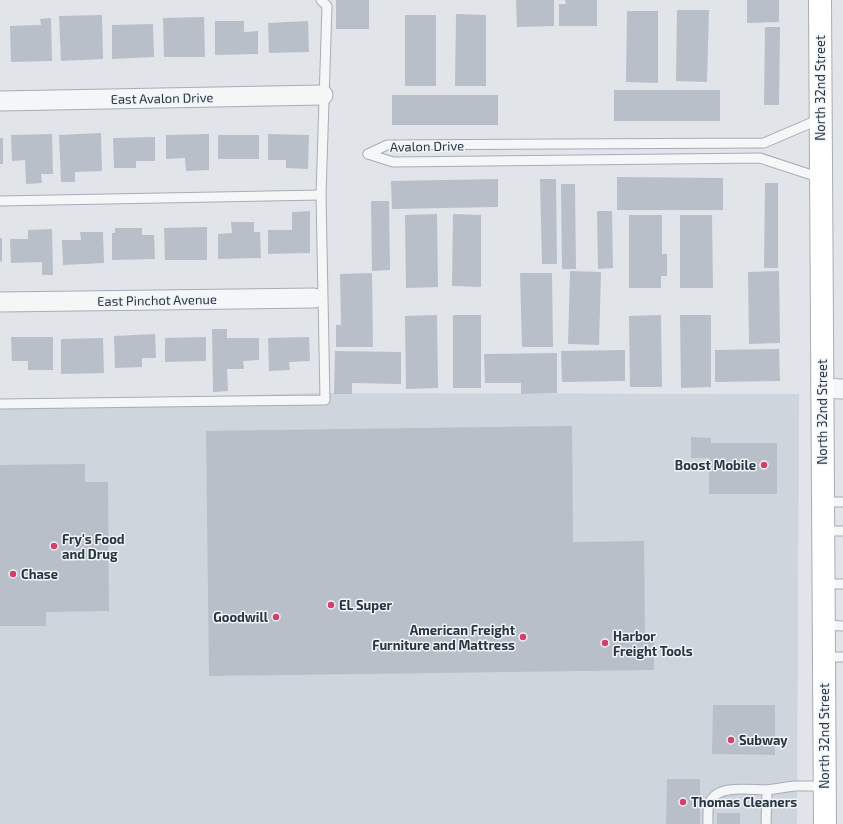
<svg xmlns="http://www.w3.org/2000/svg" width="843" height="824" font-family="'Exo 2',sans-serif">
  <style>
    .built { fill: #cfd5dc }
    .building { fill: #b8bfc8 }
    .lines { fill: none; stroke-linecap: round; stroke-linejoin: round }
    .lane-casing { stroke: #a6adb5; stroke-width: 11 }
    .street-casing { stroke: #a6adb5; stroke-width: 21 }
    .secondary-casing { stroke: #a6adb5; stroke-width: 24 }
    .lane { stroke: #f4f6f8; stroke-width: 9 }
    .street { stroke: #f4f6f8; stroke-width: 19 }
    .secondary { stroke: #fff; stroke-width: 22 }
    .poi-dot { fill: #d44166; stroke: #f0f4f7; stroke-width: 1.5 }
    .labels { text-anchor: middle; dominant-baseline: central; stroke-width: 3; stroke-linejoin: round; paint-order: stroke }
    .street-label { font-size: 13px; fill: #283543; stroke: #f0f4f7 }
    .poi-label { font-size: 13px; font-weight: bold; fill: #283543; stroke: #f0f4f7; text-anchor: start }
  </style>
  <rect width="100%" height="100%" fill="#e1e5ea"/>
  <path class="built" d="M317,393L799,394L797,824H0V402Z"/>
  <g class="building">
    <rect x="336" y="0" width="33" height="29"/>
    <path d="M516,0H554V26L517,27Z"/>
    <path d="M565,0H597V26H559V4H566Z"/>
    <path d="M747,0H779V22L747,23Z"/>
    <path d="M677,10H709L707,82L676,81Z"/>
    <path d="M627,11H658V83L626,82Z"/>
    <path d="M456,14L486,15V86H455Z"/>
    <path d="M102,15L103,59L61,61L59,16Z"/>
    <rect x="405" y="15" width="31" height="71"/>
    <path d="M204,17L205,57H164L163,18Z"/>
    <path d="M51,18L52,61L11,62L10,26L41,25L40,19Z"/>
    <path d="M215,21H244V32L258,31V54L215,55Z"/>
    <path d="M308,21L309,52L269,53L268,23Z"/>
    <path d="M153,24L154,57L112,59V25Z"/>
    <path d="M765,27H780L779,105H764Z"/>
    <rect x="614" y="90" width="106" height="31"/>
    <rect x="392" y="95" width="106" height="30"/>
    <path d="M101,133L102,171L75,172V182H61L59,135Z"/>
    <path d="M52,134L53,174H41L42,183L26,184L25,160L12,161L11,135Z"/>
    <path d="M209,134V170L186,171L185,158L166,159V135Z"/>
    <path d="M268,134L309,135L308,169L286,168V160H268Z"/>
    <rect x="218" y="135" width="41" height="24"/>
    <path d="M155,137V161H136V168H114L113,138Z"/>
    <rect x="0" y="138" width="3" height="26"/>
    <path d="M617,177L723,178V210H617Z"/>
    <path d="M498,179V207L392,209L391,181Z"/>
    <path d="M540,179H556L557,264H542Z"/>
    <path d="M765,183H778V268H764Z"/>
    <path d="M561,184H575L576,269H562Z"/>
    <path d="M371,201H389L390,270L372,271Z"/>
    <path d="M310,211V253L268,254V230H292V212Z"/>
    <path d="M597,211H612L613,268L598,269Z"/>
    <path d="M437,214L438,287L406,288L405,215Z"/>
    <path d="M453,214L481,215V287L452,286Z"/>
    <path d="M629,215H662V254H667V276H661V288H629Z"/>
    <path d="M680,215H712L713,288H680Z"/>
    <path d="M231,222H254V232H260L261,258L218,259V234L232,233Z"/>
    <path d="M207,227V260H165L164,228Z"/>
    <path d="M115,228H142V235H154L155,259L112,260V233H115Z"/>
    <path d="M52,229L53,275H42V262L11,263L10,239H28V230Z"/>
    <path d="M80,232H103L104,263L63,265L62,240H81Z"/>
    <path d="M0,238H2V261L0,262Z"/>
    <path d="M570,271L601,272L599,345L568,344Z"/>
    <path d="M779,271L780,343L749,344L748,272Z"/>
    <path d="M372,273L373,347H336V325H341L340,274Z"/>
    <path d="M520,273H552L553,347H522Z"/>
    <path d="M437,315L438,388L406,389L405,316Z"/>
    <rect x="453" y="315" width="28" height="73"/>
    <path d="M661,315L662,387H630L629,316Z"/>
    <path d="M680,315H711V387L681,388Z"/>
    <path d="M212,329H227V338H259V360L243,361L244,369H227L228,391L213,392Z"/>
    <path d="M155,334L156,358H142V367L115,368L114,336Z"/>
    <path d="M11,337H53V370H28V361H12Z"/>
    <path d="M206,337V361L165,362V338Z"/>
    <path d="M309,337L310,361L289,362L290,370L269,371L268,338Z"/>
    <path d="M103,338L104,373L61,374V339Z"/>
    <path d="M779,349L780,381L715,382V350Z"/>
    <path d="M625,350V381L562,382L561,351Z"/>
    <path d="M335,351L401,352V384L352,383V394H334Z"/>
    <path d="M557,353V393L521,394V383H485L484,354Z"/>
    <path d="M572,426L573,542L644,541L645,642H654V670L209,676L206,431Z"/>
    <path d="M691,437L711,438V443H777V494H709V458H691Z"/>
    <path d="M85,464V482H108L109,611L46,612V626H0V465Z"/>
    <path d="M713,705H775V755L712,754Z"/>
    <path d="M667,779H700V824H666Z"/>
    <rect x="717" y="813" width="23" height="11"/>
  </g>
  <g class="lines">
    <defs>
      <g id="lane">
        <path d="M368,154L387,145L764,143L820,119"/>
        <path d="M368,154L393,162L760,158L821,178"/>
        <path d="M0,201L321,195"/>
        <path d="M0,404L325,400L321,195L327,6L321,0"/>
        <path d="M822,502H843"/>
        <path d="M823,531H843"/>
        <path d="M824,584H843"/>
        <path d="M824,625L843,626"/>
        <path d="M824,657H843"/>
        <path d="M767,790L794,786H825"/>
        <path d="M708,824C708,817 707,808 710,802C718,784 751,790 767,790L766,824"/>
      </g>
      <g id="street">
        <path d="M0,101L323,95"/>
        <path d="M0,302L314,298"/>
        <path d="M821,388L843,389"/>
      </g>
      <path id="secondary" d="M820,0L825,824"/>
    </defs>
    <use href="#lane" class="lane-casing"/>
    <use href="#street" class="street-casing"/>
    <use href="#secondary" class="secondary-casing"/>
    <use href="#lane" class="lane"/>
    <use href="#street" class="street"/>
    <use href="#secondary" class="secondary"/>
  </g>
  <g class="poi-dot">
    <circle cx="764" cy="465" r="4"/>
    <circle cx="54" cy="546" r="4"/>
    <circle cx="13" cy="574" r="4"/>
    <circle cx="331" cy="605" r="4"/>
    <circle cx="276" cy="617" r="4"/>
    <circle cx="523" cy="637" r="4"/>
    <circle cx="605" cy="643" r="4"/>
    <circle cx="731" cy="740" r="4"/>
    <circle cx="683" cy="802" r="4"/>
  </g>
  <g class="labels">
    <g class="street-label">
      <text transform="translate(820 88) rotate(-90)">North 32nd Street</text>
      <text transform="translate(162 98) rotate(-1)">East Avalon Drive</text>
      <text transform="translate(427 146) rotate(-1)">Avalon Drive</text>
      <text transform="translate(157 300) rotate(-1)">East Pinchot Avenue</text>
      <text transform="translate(822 412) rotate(-90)">North 32nd Street</text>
      <text transform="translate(824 736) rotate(-90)">North 32nd Street</text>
    </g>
    <g class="poi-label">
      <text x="756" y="465" text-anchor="end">Boost Mobile</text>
      <text x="62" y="539">Fry's Food<tspan x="62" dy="15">and Drug</tspan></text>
      <text x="21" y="574">Chase</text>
      <text x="339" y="605">EL Super</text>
      <text x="268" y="617" text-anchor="end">Goodwill</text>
      <text x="515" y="630" text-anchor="end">American Freight<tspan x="515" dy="15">Furniture and Mattress</tspan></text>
      <text x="613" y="636">Harbor<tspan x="613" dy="15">Freight Tools</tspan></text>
      <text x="739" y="740">Subway</text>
      <text x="691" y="802">Thomas Cleaners</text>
    </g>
  </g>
</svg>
